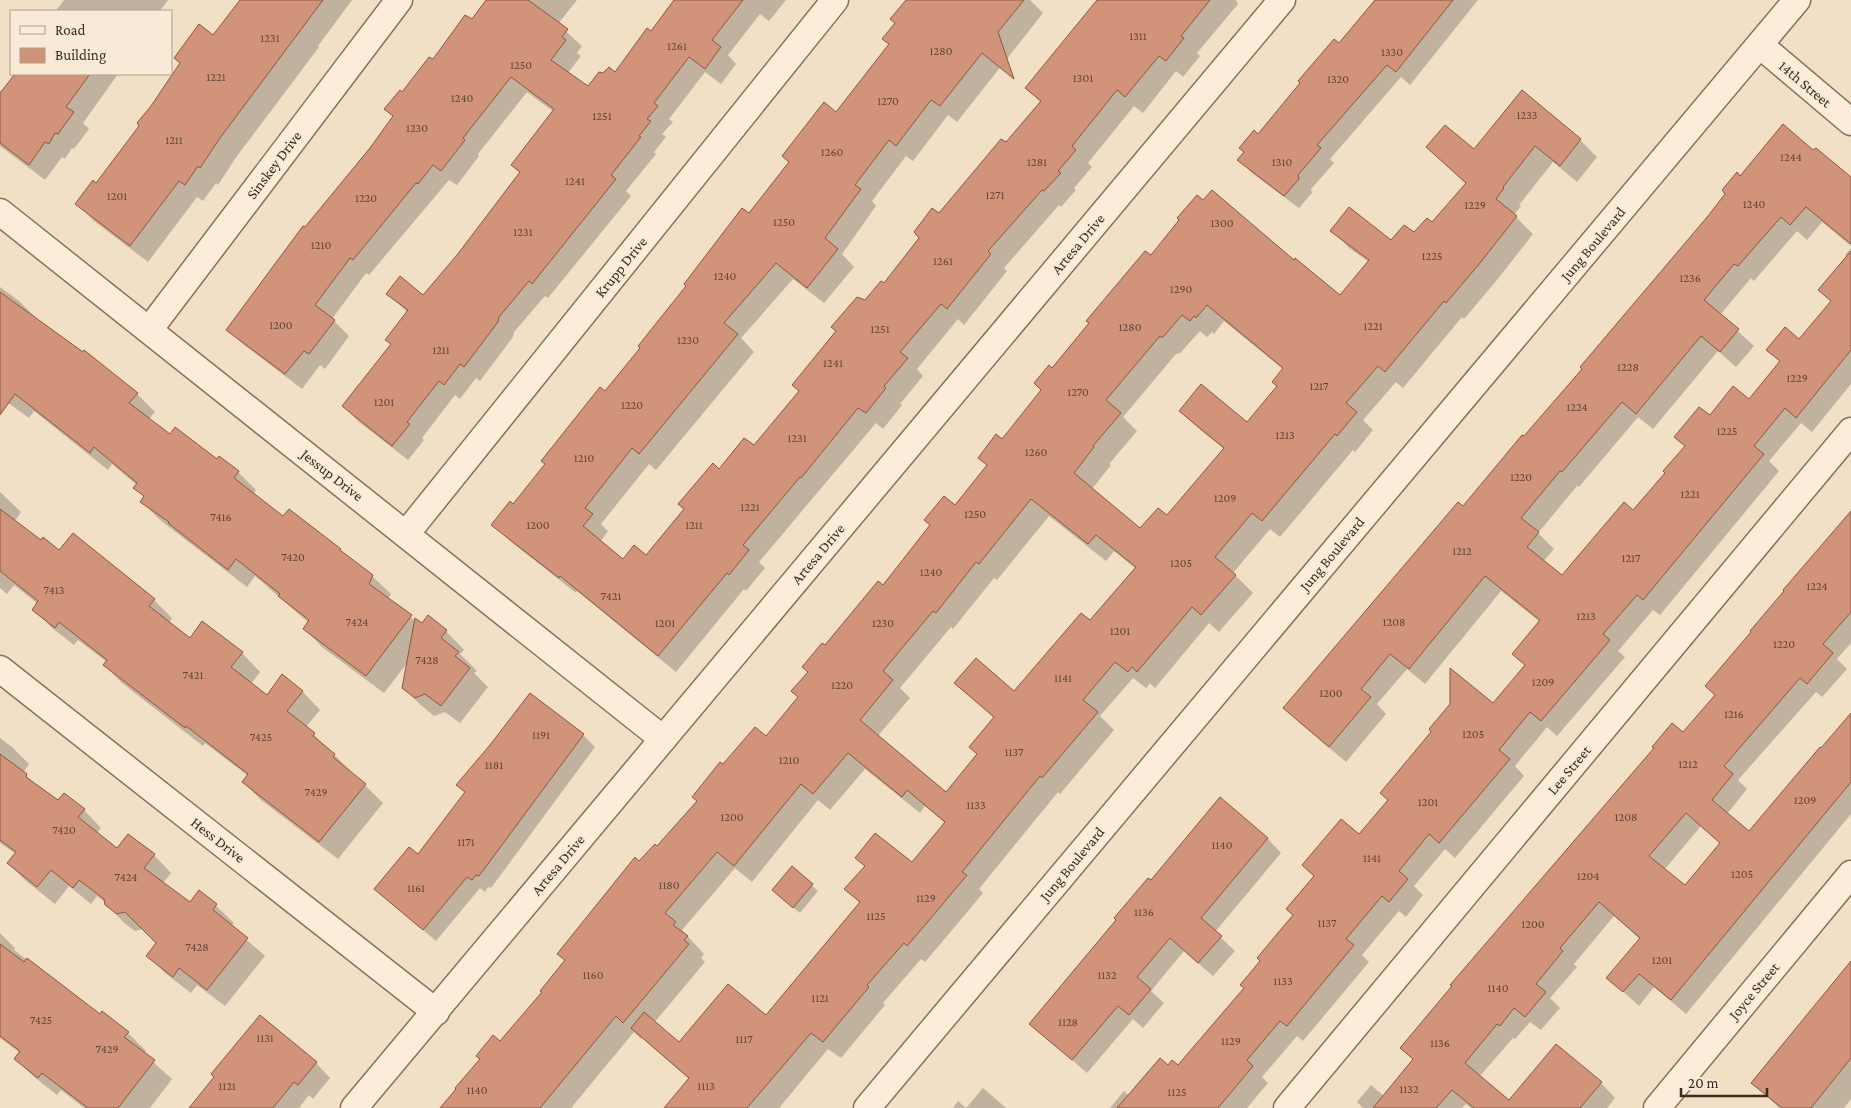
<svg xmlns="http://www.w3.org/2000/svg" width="1851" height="1108" font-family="'Crimson Pro',serif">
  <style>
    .shadow { fill: #0003; fill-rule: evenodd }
    .building { fill: #d1947a; stroke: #8e553e; fill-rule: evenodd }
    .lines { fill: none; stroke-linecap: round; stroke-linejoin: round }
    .street-casing { stroke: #8d6f5a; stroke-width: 29 }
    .street { stroke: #fbedda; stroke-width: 26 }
    .labels { text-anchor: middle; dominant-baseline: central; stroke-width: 4; stroke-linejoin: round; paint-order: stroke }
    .number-label { font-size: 12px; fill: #624436 }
    .street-label { font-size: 15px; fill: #3d2a1f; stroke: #f8ead6 }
  </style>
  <rect width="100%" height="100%" fill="#f1dfc6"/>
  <g class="shadow">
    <path d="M64,0H168L160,11H56Z"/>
    <path d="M241,0H352L318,46L319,47L237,156L218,185L216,183L203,201L197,197L148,262L94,221L77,204L96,185Z"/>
    <path d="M488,0H577L558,24L582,46L577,53L581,56L568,73L588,88L615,74L651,33L676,0H786L769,21L760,14L728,55L736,64L721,84L705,72L669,119L673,122L662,134L666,137L654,152L656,154L626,191L631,196L548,298L545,296L514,332L513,337L480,381L476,378L460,399L455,395L422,438L424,440L408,460L359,422L343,406L392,345L408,313L388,294L423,297L458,255L521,173L512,165L554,112L527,92L478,154L479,156L457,185L449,180L369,275L366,273L332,319L349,336L325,369L320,365L302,389L244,345L228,330L394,117L386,109L472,21Z"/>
    <path d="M910,0H1030L1043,13L957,122L948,115L913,161L906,156L872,201L876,206L842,254L854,267L824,303L793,279L741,338L754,352L656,470L649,464L601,524L608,531L600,542L624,560L646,557L719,470L754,447L800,391L866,301L884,285L939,215L1006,144L1041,103L1027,88L1121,0H1236L1238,4L1197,53L1200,56L1183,77L1176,71L1143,113L1134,106L1088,163L1092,167L1074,188L1076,190L1061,207L1059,205L1004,268L1007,271L964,325L958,319L917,369L923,376L900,404L902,405L883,429L876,423L759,562L765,568L746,591L744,589L676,672L577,591L576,593L510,541L493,524L513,506L749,214L837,114L890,45L896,23Z"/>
    <path d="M1377,0H1478L1410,85L1401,77L1330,159L1334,163L1311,189L1312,193L1299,208L1252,173L1239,160L1258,136L1339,45Z"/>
    <path d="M16,74H118L83,123L89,129L74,149L72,148L65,159L62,157L45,180L0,146V91L2,92Z"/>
    <path d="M1522,92L1580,140L1597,157L1577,182L1553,162L1519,205L1521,206L1514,215L1533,234L1497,280L1464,319L1462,317L1403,388L1396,382L1363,420L1373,430L1355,452L1353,450L1280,537L1270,529L1233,573L1253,593L1219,632L1209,623L1155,688L1150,683L1146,688L1133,678L1100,716L1114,730L1060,794L1058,792L979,889L983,893L948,935L925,962L921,959L883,1003L885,1005L841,1058L828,1049L779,1108H666L690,1080L642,1038L641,1039L634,1032L571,1108H442L543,992L566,961L559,954L639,862L657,848L698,802L723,766L766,738L800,698L809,672L825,647L955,507L988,466L1002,441L1043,390L1052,369L1151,256L1294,262L1340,297L1369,262L1349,248L1332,230L1391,242L1414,234L1432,224L1466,184L1427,147L1474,151ZM1224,321L1284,370L1279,386L1247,424L1181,411L1198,428L1224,449L1167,517L1140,530L1092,489L1111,465L1109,464L1137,431L1123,417L1176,354L1180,353L1200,331L1207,337L1212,332L1214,334ZM1049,516L1106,561L1114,551L1136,569L1090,622L1014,692L956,683L994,718L978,754L946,794L877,737L910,698L900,688L951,627L953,629L994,578L997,580ZM865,769L920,813L925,806L945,823L912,864L856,857L866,867L846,889L860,903L766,1016L680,1043L654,1023L705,962L701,958L704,954L682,930L735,868L752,882L818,800L830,810Z"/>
    <path d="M1813,152L1851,180V246L1822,222L1807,240L1797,231L1754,281L1751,278L1720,315L1754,346L1736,367L1718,351L1653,429L1638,417L1579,487L1577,486L1538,533L1554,549L1543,562L1562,577L1634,512L1667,474L1710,417L1749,401L1781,362L1768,349L1799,341L1832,302L1847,257L1845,255L1851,248V384L1812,432L1801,423L1769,461L1779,471L1660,615L1653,610L1618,651L1625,657L1557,736L1547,727L1515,766L1524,776L1455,858L1445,849L1414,886L1423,895L1406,917L1399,911L1362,955L1369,962L1303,1041L1297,1036L1262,1077L1268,1083L1247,1108H1110L1124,1091L1129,1096L1178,1067L1245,988L1294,916L1315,877L1303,865L1359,836L1493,705L1526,666L1514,654L1540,622L1501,591L1425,684L1407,669L1377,704L1386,714L1346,762L1301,724L1285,708L1524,438L1583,369L1741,177Z"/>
    <path d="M0,287L19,301L37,319L36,320L137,394L155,412L149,419L170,436L238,472L256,490L253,494L283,518L289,510L372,576L391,594L388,599L415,621L422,625L428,617L446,631L464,650L460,654L477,671L474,673L488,687L460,723L445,712L434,716L422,706L403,688L408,662L384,693L322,647L305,629L309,623L255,576L247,587L160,520L142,502L144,497L135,488L137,485L112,464L108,470L34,411L29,418L0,397Z"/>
    <path d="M0,492L21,512L15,521L41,541L154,600L172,618L169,623L190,639L203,623L242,653L260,672L251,684L267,696L302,691L320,710L306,727L383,803L338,859L261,800L243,782L248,776L205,743L203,746L122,683L104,665L107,662L78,640L74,645L52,628L34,609L38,604L14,585L7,594L0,588Z"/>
    <path d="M1851,512V643L1837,659L1847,669L1822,697L1816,692L1738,780L1747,789L1727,814L1749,832L1851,714V814L1686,1014L1654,987L1639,1006L1608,978L1640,939L1614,916L1574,964L1577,967L1550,998L1560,1008L1541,1030L1530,1022L1515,1039L1513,1038L1479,1077L1509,1102L1601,1083L1615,1098L1607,1108H1471L1466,1104L1462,1108H1363L1357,1102L1371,1085L1384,1096L1414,1060L1402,1048L1716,696ZM1701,826L1721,844L1685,886L1664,870Z"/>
    <path d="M530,695L583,735L595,747L491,888L488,887L485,892L480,888L436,941L375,889L418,856L466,793L458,785Z"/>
    <path d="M0,738L12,747L29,764L23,773L38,787L58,801L64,794L84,810L101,828L97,833L117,850L154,855L171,873L163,883L190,903L200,891L234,923L231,926L265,956L225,1006L197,985L191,993L165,973L148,956L158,943L143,929L135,931L124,923L106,903L97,896L91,904L69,886L55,904L26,881L8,863L16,854L0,843Z"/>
    <path d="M1220,799L1268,839L1281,853L1215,932L1235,951L1213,976L1184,951L1151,991L1164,1003L1143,1028L1133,1019L1087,1073L1031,1024Z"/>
    <path d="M792,868L818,891L800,913L779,896Z"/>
    <path d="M0,933L15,948L14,950L101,1016L128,1033L146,1051L144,1054L172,1079L150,1108H84L61,1090L57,1095L34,1077L16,1059L20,1053L0,1038Z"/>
    <path d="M1851,964V1099L1844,1108H1779L1753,1083Z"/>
    <path d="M261,1017L316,1063L330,1078L313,1099L309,1095L299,1108H190Z"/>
    <path d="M983,1088L1006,1108H953L958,1101L966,1108Z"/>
  </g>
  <g class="building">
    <path d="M240,0H323L220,138L200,168L198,166L185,185L179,181L130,246L75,204L93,180L96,183L139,126L137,123L151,106L180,63L174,58L199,24L213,35Z"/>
    <path d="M486,0H528L568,29L562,37L566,40L551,60L588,86L599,72L603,73L609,67L615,72L647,28L651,31L674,0H743L712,40L721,47L705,69L689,57L654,103L658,106L647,119L651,121L639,136L641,137L611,175L616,179L532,284L529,281L499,317L498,322L464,367L460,364L444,385L439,381L407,422L410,424L392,446L342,406L391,344L385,340L408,310L386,294L400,276L423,295L457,255L520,172L511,165L554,109L511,77L463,138L465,140L441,171L433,165L418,184L416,183L353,260L350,258L315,305L335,320L309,354L304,351L285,374L226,330L303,226L305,227L370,148L393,116L384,109L400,90L402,92L429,57L433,59L465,15L472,19Z"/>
    <path d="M906,0H1024L998,32L1014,79L982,53L940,106L931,100L896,146L889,140L855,185L861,189L825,238L838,249L807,288L776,263L724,323L738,334L639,454L632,448L585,508L593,514L583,526L623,559L634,545L646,555L684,509L678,504L713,463L719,469L744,438L754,445L799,391L792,385L836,331L831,327L857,297L865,300L881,281L884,283L919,238L914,232L932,208L939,213L1001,139L1006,142L1041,101L1025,88L1097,0H1210L1181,36L1184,38L1166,61L1159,56L1125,97L1117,90L1072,146L1076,150L1058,171L1061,173L1044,191L1042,190L988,251L991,254L947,309L941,304L900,352L908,358L884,386L886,388L866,413L858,408L801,478L800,477L743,545L749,550L729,575L727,573L658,656L560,576L559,578L491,525L510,501L513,504L545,464L541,461L600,387L605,391L640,348L638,346L686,286L684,284L742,208L749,213L789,162L782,156L824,102L836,112L889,44L882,39L895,23L890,19Z"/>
    <path d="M1375,0H1453L1396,72L1387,65L1317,145L1321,148L1298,175L1299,179L1284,196L1237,160L1244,152L1239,148L1254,130L1258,134L1300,83L1298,81L1334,39L1339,43Z"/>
    <path d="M15,74H90L66,107L74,112L58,134L55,133L49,144L45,142L29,165L0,143V93Z"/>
    <path d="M1522,90L1581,139L1560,166L1535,146L1503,187L1504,188L1496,199L1517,216L1480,263L1446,303L1444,301L1385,372L1378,366L1346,403L1357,412L1337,436L1335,434L1262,521L1252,513L1215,557L1236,575L1201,615L1192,607L1137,672L1132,667L1128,672L1115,662L1083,700L1098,712L1042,778L1040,776L962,872L967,875L931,918L907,946L904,943L867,985L869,987L823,1042L811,1033L747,1108H664L689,1078L631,1028L644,1012L679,1042L728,984L766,1015L860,902L844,889L865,866L855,858L875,833L912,862L945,822L907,790L902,797L848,753L813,794L801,784L734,866L717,852L665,913L676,922L673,925L688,936L684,940L689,944L623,1023L616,1016L540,1108H440L456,1089L455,1088L480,1059L476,1056L493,1035L500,1041L542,992L540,991L565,960L557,954L635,857L639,861L655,844L657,846L697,801L692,797L720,762L723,764L755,727L766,736L798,697L791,691L808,672L802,667L822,643L825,645L878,581L883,585L930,525L924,520L944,496L955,505L987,465L978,458L996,434L1002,439L1041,390L1034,383L1049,365L1052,368L1089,323L1086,321L1145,251L1151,255L1179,220L1177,218L1197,195L1203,200L1212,190L1294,260L1295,258L1340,295L1369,260L1330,231L1349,207L1391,240L1404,225L1414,232L1427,218L1432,222L1466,183L1426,147L1445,125L1474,149ZM1207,305L1283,368L1272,382L1277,386L1247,422L1201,384L1179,411L1224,448L1167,515L1158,508L1140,528L1074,473L1094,447L1093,446L1121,413L1106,400L1159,337H1163L1182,315L1190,321L1194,316L1196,318ZM1031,499L1088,544L1096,535L1136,567L1090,620L1081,613L1014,691L976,658L954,683L994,717L969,747L977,754L946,792L860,720L893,680L883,671L933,611L936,613L976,562L979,564Z"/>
    <path d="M1783,124L1813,150L1816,148L1851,177V244L1806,207L1790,225L1781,217L1738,266L1734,264L1704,300L1739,329L1720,352L1701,336L1636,414L1622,402L1562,472L1560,471L1521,518L1539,532L1527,547L1562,575L1624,502L1633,510L1665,473L1663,471L1685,446L1674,437L1699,407L1710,415L1733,386L1749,399L1780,361L1766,350L1785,327L1799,339L1831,301L1818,290L1851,251V350L1796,418L1785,408L1754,446L1764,454L1643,600L1637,595L1603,634L1610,640L1541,721L1530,712L1499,750L1510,759L1439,843L1429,834L1399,871L1408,879L1389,902L1382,896L1346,939L1354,945L1287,1026L1280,1021L1247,1060L1253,1066L1218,1108H1117L1160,1058L1168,1065L1172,1060L1178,1065L1244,988L1240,985L1260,961L1257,958L1293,915L1286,909L1314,876L1302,865L1341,819L1359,834L1388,800L1380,793L1431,732L1429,729L1450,704V668L1493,703L1525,665L1512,654L1540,620L1485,576L1409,669L1390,654L1361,689L1371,697L1329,747L1283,708L1458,502L1463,506L1522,435L1524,436L1582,369L1580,367L1708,216L1725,194L1722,190L1737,172L1740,176Z"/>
    <path d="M0,292L83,352L84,350L138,393L129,403L170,434L175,427L217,459L219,456L239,471L234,478L283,516L289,509L341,549L340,550L373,575L369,584L412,615L366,676L303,629L309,620L278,596L280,594L236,559L228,570L168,523L169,522L140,502L144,496L133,488L137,483L94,447L90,453L15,394L0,415Z"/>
    <path d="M0,509L41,540L43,537L59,550L73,533L155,599L149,606L190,638L202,621L243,652L231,667L267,695L282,674L303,691L287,711L315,733L313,736L335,754L333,757L366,784L319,842L242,782L248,774L186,726L185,728L103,665L107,660L59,622L55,628L32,610L38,601L0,571Z"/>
    <path d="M1851,511V612L1823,644L1833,653L1807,684L1800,678L1724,766L1733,774L1712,800L1749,831L1820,747L1821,748L1851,713V782L1671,1000L1639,974L1623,992L1606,978L1640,938L1599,902L1560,948L1563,951L1536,984L1546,992L1525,1017L1514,1008L1500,1026L1497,1024L1465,1063L1509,1100L1556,1044L1602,1082L1580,1108H1474L1452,1090L1436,1108H1373L1413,1059L1400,1048L1452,986L1450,985L1654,748L1652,747L1672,723L1683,732L1715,695L1705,686L1751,632L1750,631L1784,591L1783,590ZM1686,813L1720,843L1685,885L1649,856Z"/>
    <path d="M428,615L447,630L441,638L459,652L455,656L470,668L441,706L425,694L415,698L402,688L415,618L422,623Z"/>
    <path d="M530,693L584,734L479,876L476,875L472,880L467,877L423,930L374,889L409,847L418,854L465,792L456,785L490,745Z"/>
    <path d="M0,754L27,774L26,777L58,800L64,793L85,809L78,817L117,848L128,834L155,854L144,868L190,902L199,890L217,904L213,910L248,938L207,990L179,968L173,977L146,956L156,943L125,912L117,914L105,905L104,899L79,880L73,888L51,870L37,887L7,863L16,852L0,840Z"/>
    <path d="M1220,797L1268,838L1201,918L1222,936L1198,963L1170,938L1137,977L1151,989L1129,1015L1118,1006L1072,1060L1029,1024L1116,920L1114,918L1148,878L1151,880Z"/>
    <path d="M792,866L813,884L793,908L772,890Z"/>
    <path d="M0,944L24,962L27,958L100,1014L102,1011L129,1032L124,1037L155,1060L118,1108H88L42,1073L38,1078L14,1059L20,1051L0,1036Z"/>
    <path d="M1851,961V1058L1811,1108H1782L1751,1083Z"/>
    <path d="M260,1015L317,1062L298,1085L294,1082L273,1108H189L214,1077L211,1074Z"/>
  </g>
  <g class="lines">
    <defs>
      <g id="street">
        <path d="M1760,45L1851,122"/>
        <path d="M0,212L663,739"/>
        <path d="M149,330L399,0"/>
        <path d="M406,534L835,0"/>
        <path d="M0,669L436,1012"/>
        <path d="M354,1108L1282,0"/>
        <path d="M867,1108L1797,0"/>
        <path d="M1287,1108L1851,431"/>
        <path d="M1657,1108L1851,874"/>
      </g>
    </defs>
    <use href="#street" class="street-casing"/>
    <use href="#street" class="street"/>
  </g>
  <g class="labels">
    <g class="number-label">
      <text x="1138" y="36">1311</text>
      <text x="270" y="38">1231</text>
      <text x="677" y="46">1261</text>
      <text x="941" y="51">1280</text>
      <text x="1392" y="52">1330</text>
      <text x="521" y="65">1250</text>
      <text x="216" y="77">1221</text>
      <text x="1083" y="78">1301</text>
      <text x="1338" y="79">1320</text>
      <text x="462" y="98">1240</text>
      <text x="888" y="101">1270</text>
      <text x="1527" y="115">1233</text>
      <text x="602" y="116">1251</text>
      <text x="417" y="128">1230</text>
      <text x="174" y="140">1211</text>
      <text x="832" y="152">1260</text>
      <text x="1791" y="157">1244</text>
      <text x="1037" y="162">1281</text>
      <text x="1282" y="162">1310</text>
      <text x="575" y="181">1241</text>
      <text x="995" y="195">1271</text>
      <text x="117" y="196">1201</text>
      <text x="366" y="198">1220</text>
      <text x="1754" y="204">1240</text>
      <text x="1475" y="205">1229</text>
      <text x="784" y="222">1250</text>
      <text x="1222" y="223">1300</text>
      <text x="523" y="232">1231</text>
      <text x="321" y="245">1210</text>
      <text x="1432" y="256">1225</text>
      <text x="943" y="261">1261</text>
      <text x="725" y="276">1240</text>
      <text x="1690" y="278">1236</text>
      <text x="1181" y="289">1290</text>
      <text x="281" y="325">1200</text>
      <text x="1373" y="326">1221</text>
      <text x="1130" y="327">1280</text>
      <text x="880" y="329">1251</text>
      <text x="688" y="340">1230</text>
      <text x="441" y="350">1211</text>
      <text x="833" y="363">1241</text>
      <text x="1628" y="367">1228</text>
      <text x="1797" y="378">1229</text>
      <text x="1319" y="386">1217</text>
      <text x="1078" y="392">1270</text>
      <text x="384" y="402">1201</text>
      <text x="632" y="405">1220</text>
      <text x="1577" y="407">1224</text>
      <text x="1727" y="431">1225</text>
      <text x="1285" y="435">1213</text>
      <text x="797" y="438">1231</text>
      <text x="1036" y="452">1260</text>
      <text x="584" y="458">1210</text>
      <text x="1521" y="477">1220</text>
      <text x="1690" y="494">1221</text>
      <text x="1225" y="498">1209</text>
      <text x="750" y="507">1221</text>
      <text x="975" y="514">1250</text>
      <text x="221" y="517">7416</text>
      <text x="538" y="525">1200</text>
      <text x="694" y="525">1211</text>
      <text x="1462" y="551">1212</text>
      <text x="293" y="557">7420</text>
      <text x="1631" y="558">1217</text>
      <text x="1181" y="563">1205</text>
      <text x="931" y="572">1240</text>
      <text x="1817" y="586">1224</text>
      <text x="54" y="590">7413</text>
      <text x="611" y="596">7421</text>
      <text x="1586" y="616">1213</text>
      <text x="357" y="622">7424</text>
      <text x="1394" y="622">1208</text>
      <text x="665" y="623">1201</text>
      <text x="883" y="623">1230</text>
      <text x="1120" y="631">1201</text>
      <text x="1784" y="644">1220</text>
      <text x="427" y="660">7428</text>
      <text x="193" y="675">7421</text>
      <text x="1063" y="678">1141</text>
      <text x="1543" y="682">1209</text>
      <text x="842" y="685">1220</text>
      <text x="1331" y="693">1200</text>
      <text x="1734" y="714">1216</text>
      <text x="1473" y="734">1205</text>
      <text x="541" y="735">1191</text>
      <text x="261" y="737">7425</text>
      <text x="1014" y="752">1137</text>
      <text x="789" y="760">1210</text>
      <text x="1688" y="764">1212</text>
      <text x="494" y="765">1181</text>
      <text x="316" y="792">7429</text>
      <text x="1805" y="800">1209</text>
      <text x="1428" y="802">1201</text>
      <text x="976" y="805">1133</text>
      <text x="732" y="817">1200</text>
      <text x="1626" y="817">1208</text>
      <text x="64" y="830">7420</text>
      <text x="466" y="842">1171</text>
      <text x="1222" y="845">1140</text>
      <text x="1372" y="858">1141</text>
      <text x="1742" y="874">1205</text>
      <text x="1588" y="876">1204</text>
      <text x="126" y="877">7424</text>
      <text x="669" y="885">1180</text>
      <text x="416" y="888">1161</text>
      <text x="926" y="898">1129</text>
      <text x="1144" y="912">1136</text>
      <text x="876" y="916">1125</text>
      <text x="1327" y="923">1137</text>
      <text x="1533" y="924">1200</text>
      <text x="197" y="947">7428</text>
      <text x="1662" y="960">1201</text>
      <text x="593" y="975">1160</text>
      <text x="1107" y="975">1132</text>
      <text x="1283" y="981">1133</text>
      <text x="1498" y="988">1140</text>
      <text x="820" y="998">1121</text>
      <text x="41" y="1020">7425</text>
      <text x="1068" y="1022">1128</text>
      <text x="265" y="1038">1131</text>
      <text x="744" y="1039">1117</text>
      <text x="1231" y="1041">1129</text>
      <text x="1440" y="1043">1136</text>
      <text x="107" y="1049">7429</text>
      <text x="227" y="1086">1121</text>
      <text x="706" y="1086">1113</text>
      <text x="1409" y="1089">1132</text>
      <text x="477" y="1090">1140</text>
      <text x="1177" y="1092">1125</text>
    </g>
    <g class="street-label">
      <text transform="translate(1805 84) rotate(40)">14th Street</text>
      <text transform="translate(274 165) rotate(-53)">Sinskey Drive</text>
      <text transform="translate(1078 244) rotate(-50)">Artesa Drive</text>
      <text transform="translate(1593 244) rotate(-50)">Jung Boulevard</text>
      <text transform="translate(621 267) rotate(-51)">Krupp Drive</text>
      <text transform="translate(332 475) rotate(38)">Jessup Drive</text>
      <text transform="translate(818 554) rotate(-50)">Artesa Drive</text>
      <text transform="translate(1332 554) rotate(-50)">Jung Boulevard</text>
      <text transform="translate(1569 770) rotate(-50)">Lee Street</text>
      <text transform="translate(218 840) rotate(38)">Hess Drive</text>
      <text transform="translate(1072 864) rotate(-50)">Jung Boulevard</text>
      <text transform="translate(558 865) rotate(-50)">Artesa Drive</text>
      <text transform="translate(1754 991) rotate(-50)">Joyce Street</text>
    </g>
  </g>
  <rect x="10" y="10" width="162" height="65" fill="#f8ead6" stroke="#ad9d8d"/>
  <rect x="20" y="26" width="25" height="8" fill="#fbedda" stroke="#ad9d8d"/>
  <text x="55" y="35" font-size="15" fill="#3d2a1f">Road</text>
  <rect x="20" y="48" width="25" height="15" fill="#d1947a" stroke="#ad9d8d"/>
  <text x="55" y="60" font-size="15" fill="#3d2a1f">Building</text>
  <path d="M1681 1088v8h86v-8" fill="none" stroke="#3d2a1f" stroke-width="2.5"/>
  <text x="1688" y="1088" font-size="15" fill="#3d2a1f" stroke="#f8ead6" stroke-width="4" paint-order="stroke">20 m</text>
</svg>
